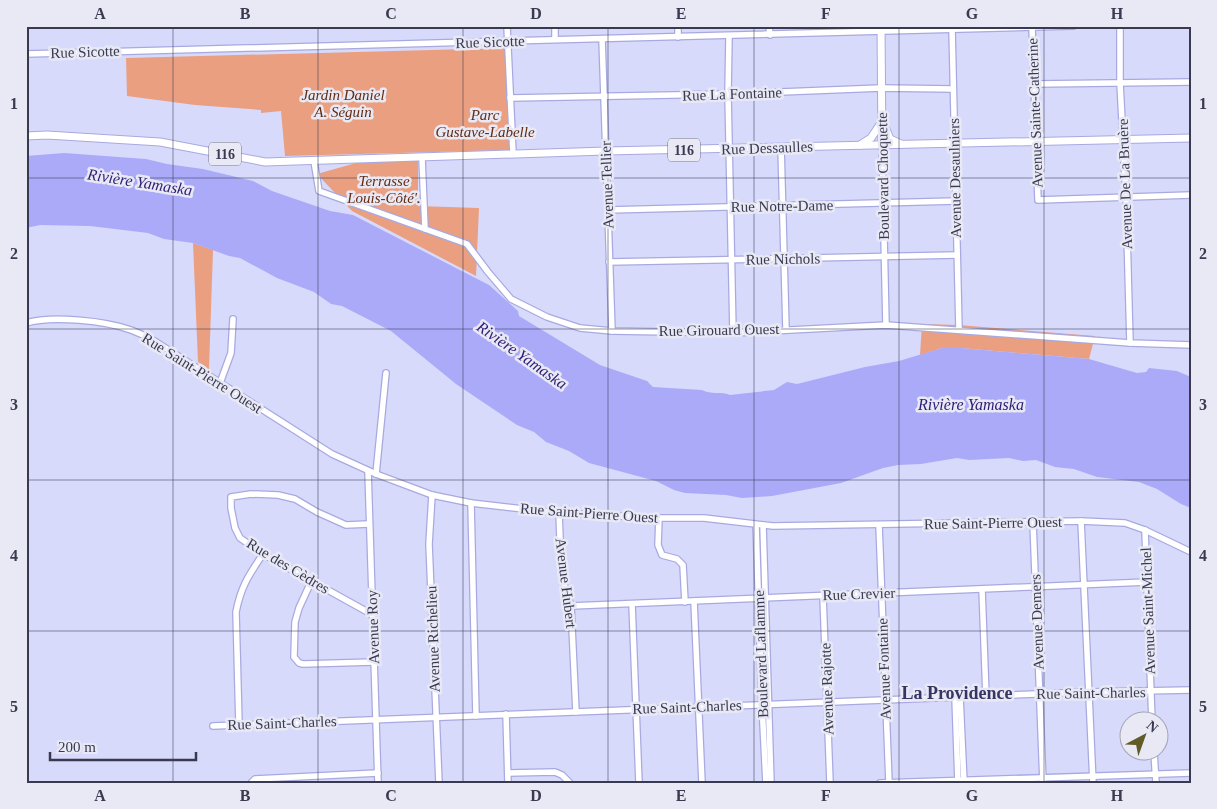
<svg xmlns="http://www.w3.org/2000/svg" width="1217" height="809" font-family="Georgia,serif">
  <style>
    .green { fill: #ea9f81 }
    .water { fill: #aaaaf8 }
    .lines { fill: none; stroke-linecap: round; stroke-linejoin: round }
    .minor-casing { stroke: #a8a9e0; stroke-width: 8 }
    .major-casing { stroke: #a8a9e0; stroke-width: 9 }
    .minor { stroke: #fff; stroke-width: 5.5 }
    .major { stroke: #fff; stroke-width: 7 }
    .grid { fill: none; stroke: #393a50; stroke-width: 1; stroke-opacity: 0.55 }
    .labels { text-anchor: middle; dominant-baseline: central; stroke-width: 5; stroke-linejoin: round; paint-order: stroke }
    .shield { fill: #e8e9f5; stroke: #6e6e82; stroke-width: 1 }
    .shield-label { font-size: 14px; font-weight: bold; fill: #393a50 }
    .street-label { font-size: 15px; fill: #393a50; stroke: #e8e9f5 }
    .park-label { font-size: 15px; font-style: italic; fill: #602c14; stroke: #e8e9f5 }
    .water-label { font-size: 16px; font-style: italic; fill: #2d1c74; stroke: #e8e9f5 }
    .quarter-label { font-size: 18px; font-weight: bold; fill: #373564; stroke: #e8e9f5 }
    .neatline { fill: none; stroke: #393a50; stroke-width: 2 }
    .grid-label { font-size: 16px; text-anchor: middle; font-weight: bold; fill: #393a50 }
  </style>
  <rect width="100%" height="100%" fill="#d8dafc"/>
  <g class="green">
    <path d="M506,48L510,150L285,156L281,111L261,113V110L195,105L127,96L126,58Z"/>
    <path d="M384,155L418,160V206L479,208L476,276L352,211L317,174Z"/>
    <path d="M193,243L213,250L209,370L198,362Z"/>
    <path d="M922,324L958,325L1095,336L1089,359L961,348H942L920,355Z"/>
  </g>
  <path class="water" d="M64,153L146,159L167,164L203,169L253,181L272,191L330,211L353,215L489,285L518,311L519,316L600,365L647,381L653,387L702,390C711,395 721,391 730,395L774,390L787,382L797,384L865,367L899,361L942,348H961L1089,359L1137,373L1146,372L1149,368L1177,371L1191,377V508L1181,504L1157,489L1139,482L1097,477L1074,469L1055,467L1036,460L1023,461L1009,458L969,460L957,458L921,464L898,465L883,468L841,483L772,496L742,498L726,495L685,493L674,490L656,481L589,463L569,451L546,442L534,432L517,425L456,384L391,331L342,306L331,304L314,292L277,278L240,258L229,256L193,243L164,239L148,233L90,226L40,225L26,228V156Z"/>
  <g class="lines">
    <defs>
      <g id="minor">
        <path d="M507,26L513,154"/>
        <path d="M555,26V39"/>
        <path d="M678,26V37"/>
        <path d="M769,26L770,35"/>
        <path d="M1032,26L1038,200L1191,195"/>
        <path d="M1120,26V83L1126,197L1130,343"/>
        <path d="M952,28L959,330"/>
        <path d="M729,36L728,94L733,333"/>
        <path d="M602,39L612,331"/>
        <path d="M26,54L1074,26"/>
        <path d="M1035,84L1191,82"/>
        <path d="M510,98L728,94L881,88L953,89"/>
        <path d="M882,146L886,325"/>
        <path d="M781,147L786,329"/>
        <path d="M422,158L425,229"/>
        <path d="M314,161L319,191L467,244L488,272L511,299L547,317L580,328L612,331L733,333L886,325L1130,343L1191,345"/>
        <path d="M608,210L956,201"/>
        <path d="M609,262L957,255"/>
        <path d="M26,323C52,315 106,321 131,330C138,333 146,336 153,340L332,454L376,474L432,495L471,503L559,513L659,518H704L773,526L1081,521L1125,523L1145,530L1191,552"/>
        <path d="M220,383L231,353L233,319"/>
        <path d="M368,471L378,783"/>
        <path d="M376,474L386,373"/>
        <path d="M432,495L429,544L439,783"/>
        <path d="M471,503L476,716"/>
        <path d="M559,513L561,565L563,581L571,606L576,712"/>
        <path d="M659,518L658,545L662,555L677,559L683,565L685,602"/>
        <path d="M1081,521L1093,783"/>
        <path d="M1033,522L1043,783"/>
        <path d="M369,524L346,525L317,512L295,499L278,495L251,494L231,497V508L235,528L240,538L263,554L373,615"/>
        <path d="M756,525L762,705L766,783"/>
        <path d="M763,525L771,783"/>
        <path d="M879,525L889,783"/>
        <path d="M1145,530L1152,722"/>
        <path d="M311,582L299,608L295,622L294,657L299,663L303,664L374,662"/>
        <path d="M982,589L986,696"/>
        <path d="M823,596L830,783"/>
        <path d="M694,601L702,783"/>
        <path d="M632,604L639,783"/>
        <path d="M571,606L1147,582"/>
        <path d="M955,697L958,783"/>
        <path d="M960,697L964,783"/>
        <path d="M506,714L508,783"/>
        <path d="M239,725L236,612C241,586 249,575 263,554"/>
        <path d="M213,726L1090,692L1191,690"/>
        <path d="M1154,752L1156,783"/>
        <path d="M508,773L555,772L562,775L570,783"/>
        <path d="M251,783L255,779L378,773"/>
        <path d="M880,783L1191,773"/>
      </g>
      <g id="major">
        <path d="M881,26L882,146"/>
        <path d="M884,125L890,139L901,144"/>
        <path d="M26,136L47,135L160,142L265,162L606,151L1191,138"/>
        <path d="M860,145L871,138L881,123"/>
      </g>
    </defs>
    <use href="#minor" class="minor-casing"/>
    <use href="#major" class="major-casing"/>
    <use href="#minor" class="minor"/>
    <use href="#major" class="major"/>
  </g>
  <path class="grid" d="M173,26V783M318,26V783M463,26V783M608,26V783M754,26V783M899,26V783M1044,26V783M26,178H1191M26,329H1191M26,480H1191M26,631H1191"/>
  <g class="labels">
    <g class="shield">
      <rect x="668" y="138.5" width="32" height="23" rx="4"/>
      <rect x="209" y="142.5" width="32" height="23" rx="4"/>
    </g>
    <g class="shield-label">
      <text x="684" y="150">116</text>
      <text x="225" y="154">116</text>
    </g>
    <g class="street-label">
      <text transform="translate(490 42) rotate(-2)">Rue Sicotte</text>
      <text transform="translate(85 52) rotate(-2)">Rue Sicotte</text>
      <text transform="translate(732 94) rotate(-2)">Rue La Fontaine</text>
      <text transform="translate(1035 113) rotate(-92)">Avenue Sainte-Catherine</text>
      <text transform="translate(767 148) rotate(-2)">Rue Dessaulles</text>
      <text transform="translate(883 176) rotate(-91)">Boulevard Choquette</text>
      <text transform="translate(955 178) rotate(-91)">Avenue Desaulniers</text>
      <text transform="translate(1125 184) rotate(-92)">Avenue De La Bruère</text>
      <text transform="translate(607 185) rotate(-92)">Avenue Tellier</text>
      <text transform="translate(782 206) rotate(-1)">Rue Notre-Dame</text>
      <text transform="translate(783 259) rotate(-1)">Rue Nichols</text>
      <text transform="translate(719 330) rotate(-1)">Rue Girouard Ouest</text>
      <text transform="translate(202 373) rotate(32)">Rue Saint-Pierre Ouest</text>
      <text transform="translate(589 513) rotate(4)">Rue Saint-Pierre Ouest</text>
      <text transform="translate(993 523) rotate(-1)">Rue Saint-Pierre Ouest</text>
      <text transform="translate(288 566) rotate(31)">Rue des Cèdres</text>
      <text transform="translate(566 583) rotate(83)">Avenue Hubert</text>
      <text transform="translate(859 594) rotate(-2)">Rue Crevier</text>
      <text transform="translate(1148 611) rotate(-92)">Avenue Saint-Michel</text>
      <text transform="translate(1037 622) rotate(-92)">Avenue Demers</text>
      <text transform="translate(373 627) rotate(-92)">Avenue Roy</text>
      <text transform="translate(433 639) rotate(-92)">Avenue Richelieu</text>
      <text transform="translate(761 654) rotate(-92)">Boulevard Laflamme</text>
      <text transform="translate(884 669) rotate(-92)">Avenue Fontaine</text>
      <text transform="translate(827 689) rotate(-92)">Avenue Rajotte</text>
      <text transform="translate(1091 693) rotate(-1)">Rue Saint-Charles</text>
      <text transform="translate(687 707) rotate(-2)">Rue Saint-Charles</text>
      <text transform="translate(282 723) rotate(-2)">Rue Saint-Charles</text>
    </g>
    <g class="park-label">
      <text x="343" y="95">Jardin Daniel<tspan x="343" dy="17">A. Séguin</tspan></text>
      <text x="485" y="115">Parc<tspan x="485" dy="17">Gustave-Labelle</tspan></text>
      <text x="384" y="181">Terrasse<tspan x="384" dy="17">Louis-Côté'.</tspan></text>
    </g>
    <g class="water-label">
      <text transform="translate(140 182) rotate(9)">Rivière Yamaska</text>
      <text transform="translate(522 355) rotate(35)">Rivière Yamaska</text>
      <text x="971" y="404">Rivière Yamaska</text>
    </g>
    <g class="quarter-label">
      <text x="957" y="693">La Providence</text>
    </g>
  </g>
  <rect width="1217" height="809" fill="none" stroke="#e8e9f5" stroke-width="55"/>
  <g transform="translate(1144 736) rotate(41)"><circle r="24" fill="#e8e9f5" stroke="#a2a3b3"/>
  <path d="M0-4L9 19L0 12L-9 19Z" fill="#605b27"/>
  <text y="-8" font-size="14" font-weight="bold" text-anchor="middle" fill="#393a50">N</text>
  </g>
  <path d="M50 752v8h146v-8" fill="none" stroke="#393a50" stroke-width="2.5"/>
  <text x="58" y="752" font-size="15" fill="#393a50" stroke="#e8e9f5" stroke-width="4" paint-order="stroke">200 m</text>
  <rect x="28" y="28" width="1162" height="754" class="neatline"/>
  <g class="grid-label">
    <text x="100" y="19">A</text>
    <text x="245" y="19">B</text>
    <text x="391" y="19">C</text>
    <text x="536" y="19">D</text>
    <text x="681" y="19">E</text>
    <text x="826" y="19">F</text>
    <text x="972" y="19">G</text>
    <text x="1117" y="19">H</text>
    <text x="14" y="109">1</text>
    <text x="1203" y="109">1</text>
    <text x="14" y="259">2</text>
    <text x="1203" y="259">2</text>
    <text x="14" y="410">3</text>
    <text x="1203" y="410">3</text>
    <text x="14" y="561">4</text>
    <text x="1203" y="561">4</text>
    <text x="14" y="712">5</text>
    <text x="1203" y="712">5</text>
    <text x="100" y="801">A</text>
    <text x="245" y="801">B</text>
    <text x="391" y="801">C</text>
    <text x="536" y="801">D</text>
    <text x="681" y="801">E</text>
    <text x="826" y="801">F</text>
    <text x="972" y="801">G</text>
    <text x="1117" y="801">H</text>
  </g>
</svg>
